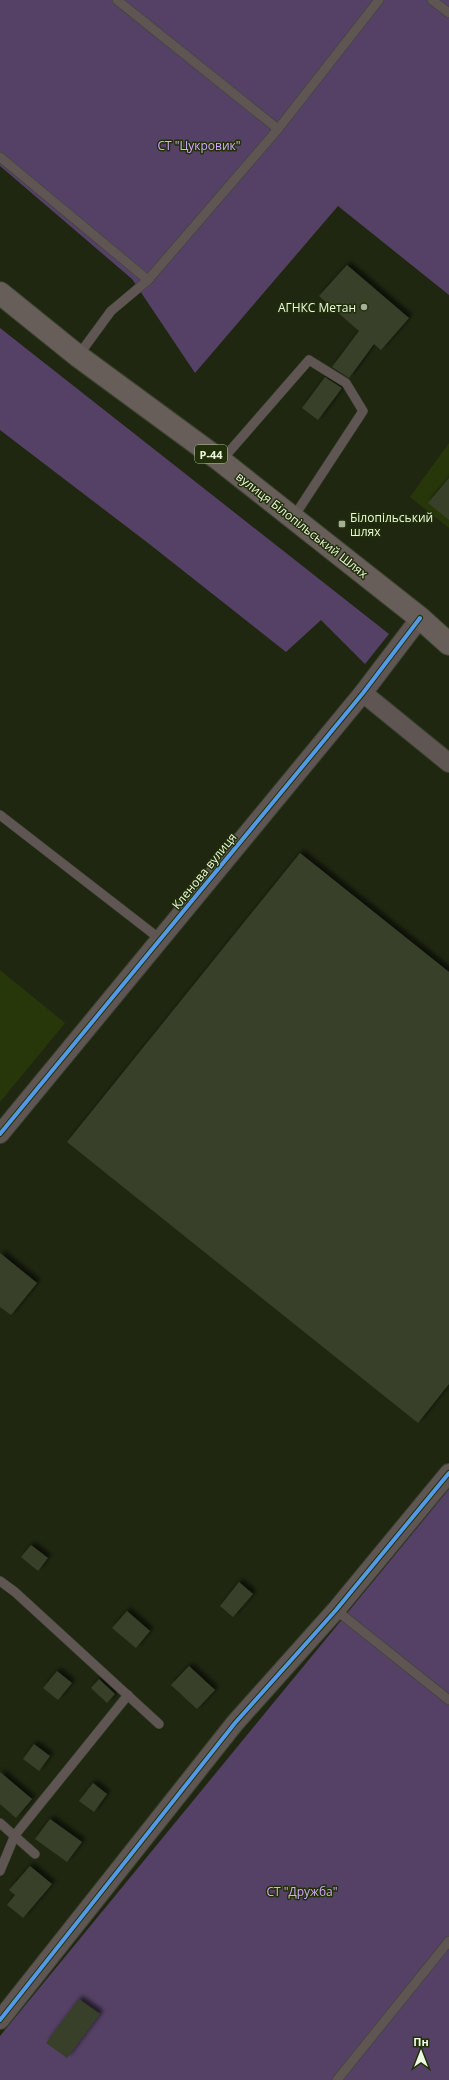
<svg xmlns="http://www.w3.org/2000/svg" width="449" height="2080" font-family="'Open Sans',sans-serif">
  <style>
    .built { fill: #27370a }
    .green { fill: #554165 }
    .building { fill: #374029; filter: url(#shadow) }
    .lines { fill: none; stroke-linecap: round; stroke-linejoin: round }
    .lane-casing { stroke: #3b4330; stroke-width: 10 }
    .street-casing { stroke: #3b4330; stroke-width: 20 }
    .primary-casing { stroke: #3b4330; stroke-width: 24 }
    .lane { stroke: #5f5654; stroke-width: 9 }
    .street { stroke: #5f5654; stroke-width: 18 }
    .primary { stroke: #675d59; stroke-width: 22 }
    .cycleway-casing { stroke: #213008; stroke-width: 6 }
    .cycleway { stroke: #5399e6; stroke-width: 4 }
    .poi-dot { fill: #a5af98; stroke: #213008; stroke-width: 1.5 }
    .labels { text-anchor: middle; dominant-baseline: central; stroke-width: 3; stroke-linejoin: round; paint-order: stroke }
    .shield { fill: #213008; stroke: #b0bca0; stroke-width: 1 }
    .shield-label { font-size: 11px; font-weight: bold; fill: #edf8e1 }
    .park-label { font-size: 12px; fill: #d4adf8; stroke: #213008 }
    .poi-label { font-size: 12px; fill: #edf8e1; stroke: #213008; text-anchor: end }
    .street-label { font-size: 12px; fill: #edf8e1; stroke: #213008 }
  </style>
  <defs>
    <filter id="shadow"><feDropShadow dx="3.5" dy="-3.5" stdDeviation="2" flood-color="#0009"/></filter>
  </defs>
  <rect width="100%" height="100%" fill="#1f2711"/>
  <g class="built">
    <path d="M449,443V528L410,497Z"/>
    <path d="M0,970L65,1023L0,1102Z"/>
  </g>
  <g class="green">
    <path d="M0,0H449V295L338,206L195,373L132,279L0,166Z"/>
    <path d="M0,328L389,634L365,664L321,620L286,652L148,543L0,430Z"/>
    <path d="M449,1489V2080H0V2036Z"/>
  </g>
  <g class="building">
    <path d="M347,265L409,318L381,350L374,344L349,378L332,367L359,331L319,296Z"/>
    <path d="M325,377L342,388L318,420L302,408Z"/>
    <path d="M449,478V520L428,503Z"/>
    <path d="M300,853L449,972V1384L418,1423L67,1142Z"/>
    <path d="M0,1253L37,1283L11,1315L0,1307Z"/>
    <path d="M31,1545L48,1558L38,1571L21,1557Z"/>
    <path d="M239,1582L253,1594L233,1617L220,1606Z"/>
    <path d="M127,1611L150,1631L136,1648L112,1628Z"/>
    <path d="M189,1666L215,1690L197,1709L171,1685Z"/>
    <path d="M57,1671L72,1683L58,1700L43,1688Z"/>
    <path d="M99,1679L115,1694L107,1703L91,1688Z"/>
    <path d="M34,1744L50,1756L39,1771L23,1759Z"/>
    <path d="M0,1772L32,1799L16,1818L0,1804Z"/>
    <path d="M93,1783L107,1794L94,1812L79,1801Z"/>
    <path d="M50,1819L82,1842L67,1862L35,1839Z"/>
    <path d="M30,1866L52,1884L23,1918L7,1905L15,1895L9,1890Z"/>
    <path d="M79,1999L100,2014L67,2058L46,2043Z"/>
  </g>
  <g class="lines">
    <defs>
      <g id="lane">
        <path d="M117,0L278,129"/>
        <path d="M432,0L449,13"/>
        <path d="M0,157L148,280"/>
        <path d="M78,356L111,311L148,280L278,129L379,0"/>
        <path d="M221,461L309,360L346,383L363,411L293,518"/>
        <path d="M0,815L160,939"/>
        <path d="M0,1581L15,1592L159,1724"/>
        <path d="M336,1610L449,1700"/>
        <path d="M0,1823L35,1854"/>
        <path d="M0,1871L15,1835L128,1695"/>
        <path d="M337,2080L449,1941"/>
      </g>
      <g id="street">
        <path d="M363,693L449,763"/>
        <path d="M0,1134L363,693L420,618"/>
        <path d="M0,2020L235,1723L336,1610L449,1473"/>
      </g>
      <path id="primary" d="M0,293L78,356L221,461L420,618L449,644"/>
    </defs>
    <use href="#lane" class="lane-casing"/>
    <use href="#street" class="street-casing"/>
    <use href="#primary" class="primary-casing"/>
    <use href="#lane" class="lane"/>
    <use href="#street" class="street"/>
    <use href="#primary" class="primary"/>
    <defs>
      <g id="cycleway">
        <path d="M0,1134L363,693L420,618"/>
        <path d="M0,2020L235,1723L336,1610L449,1473"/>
      </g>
    </defs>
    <use href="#cycleway" class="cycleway-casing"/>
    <use href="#cycleway" class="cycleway"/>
  </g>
  <g class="poi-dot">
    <circle cx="364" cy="307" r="4"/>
    <rect x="338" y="520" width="8" height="8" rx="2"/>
  </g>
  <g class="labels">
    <rect class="shield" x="195" y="445" width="32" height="18" rx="3"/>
    <g class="shield-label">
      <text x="211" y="454">Р-44</text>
    </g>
    <g class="park-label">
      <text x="199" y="145">СТ "Цукровик"</text>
      <text x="302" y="1891">СТ "Дружба"</text>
    </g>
    <g class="poi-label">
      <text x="356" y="307">АГНКС Метан</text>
      <text x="350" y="517" text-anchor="start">Білопільський<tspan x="350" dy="14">шлях</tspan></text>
    </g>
    <g class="street-label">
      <text transform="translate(302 525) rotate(38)">вулиця Білопільський Шлях</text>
      <text transform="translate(204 871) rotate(-51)">Кленова вулиця</text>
    </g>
  </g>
  <g transform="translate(421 2052)" stroke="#213008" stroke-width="3" paint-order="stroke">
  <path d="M0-3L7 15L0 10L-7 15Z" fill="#edf8e1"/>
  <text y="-6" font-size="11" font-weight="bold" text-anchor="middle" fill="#edf8e1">Пн</text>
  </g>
</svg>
